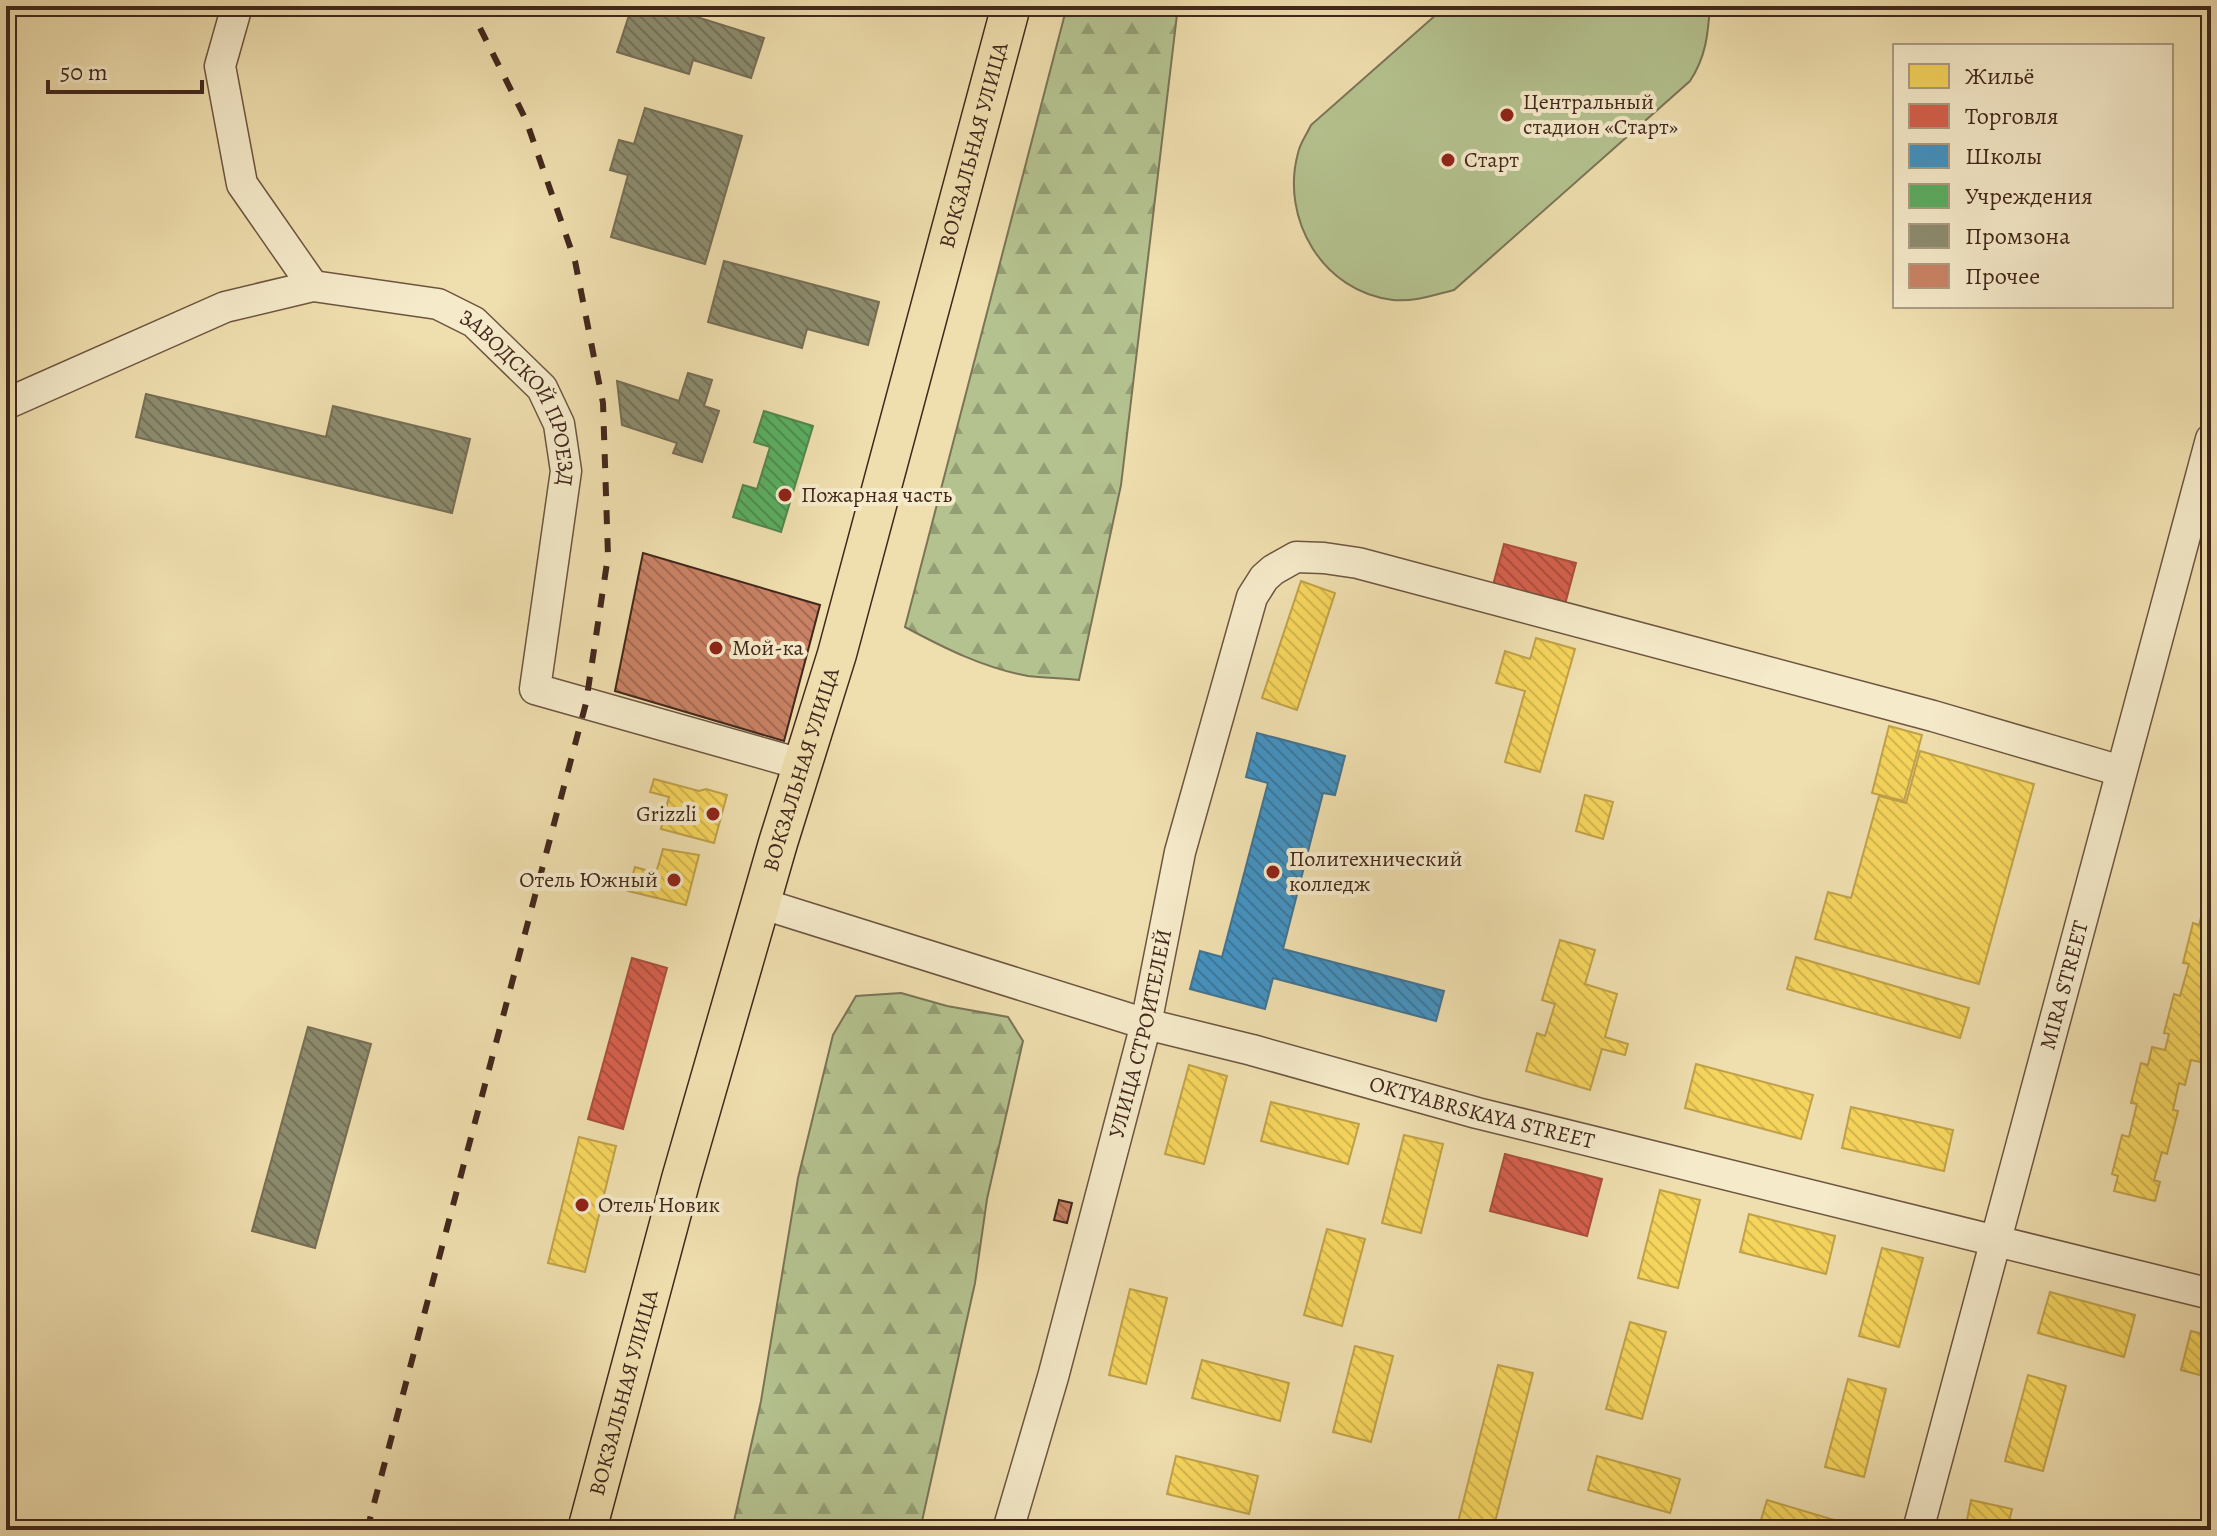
<svg xmlns="http://www.w3.org/2000/svg" width="2217" height="1536" font-family="Alegreya,serif">
  <style>
    .grass { fill: #b4c28f; stroke: #7b7456; stroke-width: 2 }
    .forest { fill: url(#forest-firs); stroke: #7b7456; stroke-width: 2 }
    .homes { fill: url(#homes-back-hatch); stroke: #c0a149; stroke-width: 2 }
    .shops { fill: url(#shops-back-hatch); stroke: #aa4f3e; stroke-width: 2 }
    .schools { fill: url(#schools-back-hatch); stroke: #437391; stroke-width: 2 }
    .public { fill: url(#public-back-hatch); stroke: #53864c; stroke-width: 2 }
    .industry { fill: url(#industry-back-hatch); stroke: #766e55; stroke-width: 2 }
    .building { fill: url(#building-back-hatch); stroke: #42271c; stroke-width: 2 }
    .lines { fill: none; stroke-linecap: round; stroke-linejoin: round }
    .minor-casing { stroke: #6d5540; stroke-width: 33 }
    .major-casing { stroke: #42271c; stroke-width: 41 }
    .minor { stroke: #f5eaca; stroke-width: 30 }
    .major { stroke: #efdeae; stroke-width: 38 }
    .rail { stroke: #42271c; stroke-width: 6; stroke-dasharray: 14 14; stroke-linecap: butt }
    .poi-dot { fill: #8f2418; stroke: #f5eaca; stroke-width: 3 }
    .labels { text-anchor: middle; dominant-baseline: central; stroke-width: 8; stroke-linejoin: round; paint-order: stroke }
    .poi-label { font-size: 22px; fill: #42271c; stroke: #f5eaca; text-anchor: start }
    .street-label { font-size: 22px; fill: #42271c; stroke: #f5eaca }
  </style>
  <defs>
    <pattern id="forest-firs" width="22" height="20" patternUnits="userSpaceOnUse" patternTransform="scale(2)"><rect width="22" height="20" fill="#b4c28f"/><path d="M5 1l3.5 6h-7zM16 11l3.5 6h-7z" fill="#949e74"/></pattern>
    <pattern id="homes-back-hatch" width="6" height="6" patternUnits="userSpaceOnUse" patternTransform="scale(2)"><rect width="6" height="6" fill="#f6d55c"/><path d="M-1 5l2 2M0 0l6 6M5-1l2 2" fill="none" stroke="#d4b74f"/></pattern>
    <pattern id="shops-back-hatch" width="6" height="6" patternUnits="userSpaceOnUse" patternTransform="scale(2)"><rect width="6" height="6" fill="#d6604d"/><path d="M-1 5l2 2M0 0l6 6M5-1l2 2" fill="none" stroke="#af4f3f"/></pattern>
    <pattern id="schools-back-hatch" width="6" height="6" patternUnits="userSpaceOnUse" patternTransform="scale(2)"><rect width="6" height="6" fill="#4393c3"/><path d="M-1 5l2 2M0 0l6 6M5-1l2 2" fill="none" stroke="#3a789e"/></pattern>
    <pattern id="public-back-hatch" width="6" height="6" patternUnits="userSpaceOnUse" patternTransform="scale(2)"><rect width="6" height="6" fill="#5aae61"/><path d="M-1 5l2 2M0 0l6 6M5-1l2 2" fill="none" stroke="#4c8e4f"/></pattern>
    <pattern id="industry-back-hatch" width="6" height="6" patternUnits="userSpaceOnUse" patternTransform="scale(2)"><rect width="6" height="6" fill="#8c8c6e"/><path d="M-1 5l2 2M0 0l6 6M5-1l2 2" fill="none" stroke="#74725a"/></pattern>
    <pattern id="building-back-hatch" width="6" height="6" patternUnits="userSpaceOnUse" patternTransform="scale(2)"><rect width="6" height="6" fill="#c98265"/><path d="M-1 5l2 2M0 0l6 6M5-1l2 2" fill="none" stroke="#a56a52"/></pattern>
  </defs>
  <rect width="100%" height="100%" fill="#efdeae"/>
  <filter id="stains"><feTurbulence type="fractalNoise" baseFrequency=".0025" numOctaves="4"/><feColorMatrix values="0 0 0 0 .2 0 0 0 0 .09 0 0 0 0 .02 0 0 0 .5 -.17"/></filter>
  <radialGradient id="worn" r=".72"><stop offset=".6" stop-color="#630" stop-opacity="0"/><stop offset="1" stop-color="#630" stop-opacity=".3"/></radialGradient>
  <path class="grass" d="M1446,6H1710C1708,34 1706,57 1690,81L1454,290C1434,295 1414,302 1393,300C1323,292 1280,219 1298,153C1300,143 1307,134 1311,125Z"/>
  <g class="forest">
    <path d="M1067,6H1178L1121,485L1079,680C1062,678 1045,678 1028,676C984,668 944,648 905,627Z"/>
    <path d="M901,993L947,1006L1008,1017L1023,1041L987,1199L975,1283L920,1530H732L761,1401L798,1178L833,1035L856,996Z"/>
  </g>
  <g class="homes">
    <path d="M1301,581L1335,593L1297,710L1262,698Z"/>
    <path d="M1536,638L1575,649L1540,772L1505,762L1525,691L1496,683L1505,651L1530,659Z"/>
    <path d="M1889,726L1922,735L1904,801L1872,793Z"/>
    <path d="M1920,751L2034,784L1979,984L1815,939L1828,892L1851,898L1879,796L1906,803Z"/>
    <path d="M654,779L699,791L706,789L727,795L714,843L661,829L669,797L650,792Z"/>
    <path d="M1585,795L1613,802L1603,839L1576,831Z"/>
    <path d="M663,849L699,855L686,905L628,891L635,867L656,873Z"/>
    <path d="M2211,854V1018L2206,1038L2211,1040L2205,1063L2191,1060L2185,1085L2179,1083L2173,1110L2178,1111L2167,1154L2162,1152L2154,1180L2160,1182L2155,1201L2114,1191L2118,1176L2112,1174L2122,1135L2129,1137L2137,1104L2131,1103L2141,1063L2148,1065L2152,1047L2165,1050L2169,1034L2164,1033L2174,994L2180,996L2189,964L2183,963L2193,923L2199,925L2207,893L2201,891Z"/>
    <path d="M1560,940L1595,950L1585,984L1617,994L1605,1037L1628,1044L1625,1055L1602,1049L1590,1090L1526,1071L1537,1033L1545,1036L1555,1004L1542,1000Z"/>
    <path d="M1796,957L1969,1008L1960,1038L1787,989Z"/>
    <path d="M1696,1064L1813,1095L1801,1139L1685,1108Z"/>
    <path d="M1189,1065L1227,1076L1204,1164L1165,1154Z"/>
    <path d="M1271,1102L1359,1124L1348,1164L1261,1141Z"/>
    <path d="M1851,1107L1953,1130L1944,1171L1842,1148Z"/>
    <path d="M1404,1135L1443,1144L1421,1233L1382,1223Z"/>
    <path d="M579,1137L616,1146L585,1272L548,1263Z"/>
    <path d="M1660,1190L1700,1200L1678,1288L1638,1278Z"/>
    <path d="M1749,1214L1835,1236L1826,1274L1740,1252Z"/>
    <path d="M1327,1229L1365,1239L1342,1326L1304,1315Z"/>
    <path d="M1882,1248L1923,1258L1899,1347L1859,1336Z"/>
    <path d="M1130,1289L1167,1298L1146,1384L1109,1375Z"/>
    <path d="M2050,1292L2135,1315L2124,1357L2038,1333Z"/>
    <path d="M1630,1322L1666,1332L1642,1419L1606,1409Z"/>
    <path d="M2191,1331L2211,1336V1378L2181,1370Z"/>
    <path d="M1355,1346L1393,1356L1371,1442L1333,1432Z"/>
    <path d="M1202,1360L1289,1383L1280,1421L1192,1398Z"/>
    <path d="M1498,1365L1533,1373L1493,1530H1456Z"/>
    <path d="M2028,1375L2066,1386L2043,1471L2005,1461Z"/>
    <path d="M1848,1379L1886,1389L1864,1477L1825,1467Z"/>
    <path d="M1176,1456L1258,1476L1249,1514L1167,1494Z"/>
    <path d="M1597,1456L1680,1479L1670,1513L1588,1490Z"/>
    <path d="M1767,1500L1851,1525L1850,1530H1758Z"/>
    <path d="M1971,1500L2012,1509L2007,1530H1965Z"/>
  </g>
  <g class="shops">
    <path d="M1504,544L1576,563L1564,608L1492,589Z"/>
    <path d="M632,958L667,968L623,1129L588,1119Z"/>
    <path d="M1505,1154L1602,1179L1587,1236L1490,1211Z"/>
  </g>
  <path class="schools" d="M1257,733L1345,756L1335,795L1323,793L1283,949L1444,991L1436,1021L1273,978L1265,1009L1190,989L1200,951L1222,957L1268,783L1246,777Z"/>
  <path class="public" d="M764,411L813,426L781,532L733,517L743,485L757,489L770,447L754,442Z"/>
  <g class="industry">
    <path d="M632,6H662L764,38L751,78L693,60L689,74L617,52Z"/>
    <path d="M645,108L742,136L705,264L611,237L628,175L610,170L619,140L634,144Z"/>
    <path d="M724,261L879,302L868,345L807,329L802,348L708,322Z"/>
    <path d="M688,373L712,380L704,406L719,411L702,462L673,453L677,443L622,425L617,381L679,401Z"/>
    <path d="M146,394L326,437L333,406L470,439L452,513L136,437Z"/>
    <path d="M308,1027L371,1044L315,1248L252,1231Z"/>
  </g>
  <g class="building">
    <path d="M643,553L820,605L784,741L615,691Z"/>
    <path d="M1059,1200L1072,1203L1067,1223L1054,1220Z"/>
  </g>
  <g class="lines">
    <defs>
      <g id="minor">
        <path d="M237,6L220,66L242,184L313,286"/>
        <path id="s1" d="M6,404L225,307L313,286L438,304L474,322L542,388L559,424L566,471L535,689L804,765"/>
        <path id="s2" d="M760,903L1146,1024L1252,1050L1477,1113L2211,1294"/>
        <path id="s3" d="M1008,1530L1053,1377L1146,1024L1180,852L1252,597L1264,578L1273,570L1296,557L1324,558L1358,563L1933,716L2121,771"/>
        <path id="s4" d="M1918,1530L2211,439"/>
      </g>
      <g id="major">
        <path id="s5" d="M587,1530L681,1179L778,843L837,654L1011,6"/>
      </g>
    </defs>
    <use href="#minor" class="minor-casing"/>
    <use href="#major" class="major-casing"/>
    <use href="#minor" class="minor"/>
    <use href="#major" class="major"/>
    <path class="rail" d="M367,1530L586,703L608,556L603,403L575,261L526,120L469,6"/>
  </g>
  <g class="poi-dot">
    <circle cx="1507" cy="115" r="8"/>
    <circle cx="1448" cy="160" r="8"/>
    <circle cx="785" cy="495" r="8"/>
    <circle cx="716" cy="648" r="8"/>
    <circle cx="713" cy="814" r="8"/>
    <circle cx="1273" cy="872" r="8"/>
    <circle cx="674" cy="880" r="8"/>
    <circle cx="582" cy="1205" r="8"/>
  </g>
  <g class="labels">
    <g class="poi-label">
      <text x="1523" y="102">Центральный<tspan x="1523" dy="25">стадион «Старт»</tspan></text>
      <text x="1464" y="160">Старт</text>
      <text x="801" y="495">Пожарная часть</text>
      <text x="732" y="648">Мой-ка</text>
      <text x="697" y="814" text-anchor="end">Grizzli</text>
      <text x="1289" y="859">Политехнический<tspan x="1289" dy="25">колледж</tspan></text>
      <text x="658" y="880" text-anchor="end">Отель Южный</text>
      <text x="598" y="1205">Отель Новик</text>
    </g>
    <g class="street-label">
      <text stroke="none"><textPath href="#s5" startOffset="1438">ВОКЗАЛЬНАЯ УЛИЦА</textPath></text>
      <text stroke="none"><textPath href="#s1" startOffset="588">ЗАВОДСКОЙ ПРОЕЗД</textPath></text>
      <text stroke="none"><textPath href="#s5" startOffset="790">ВОКЗАЛЬНАЯ УЛИЦА</textPath></text>
      <text stroke="none"><textPath href="#s4" startOffset="564">MIRA STREET</textPath></text>
      <text stroke="none"><textPath href="#s3" startOffset="514">УЛИЦА СТРОИТЕЛЕЙ</textPath></text>
      <text stroke="none"><textPath href="#s2" startOffset="752">OKTYABRSKAYA STREET</textPath></text>
      <text stroke="none"><textPath href="#s5" startOffset="142">ВОКЗАЛЬНАЯ УЛИЦА</textPath></text>
    </g>
  </g>
  <rect width="2217" height="1536" fill="none" stroke="#efdeae" stroke-width="32"/>
  <rect x="8" y="8" width="2201" height="1520" fill="none" stroke="#42271c" stroke-width="4"/>
  <rect x="16" y="16" width="2185" height="1504" fill="none" stroke="#42271c" stroke-width="2"/>
  <rect x="1893" y="44" width="280" height="264" fill="#f5eaca" stroke="#ad9c84" stroke-width="2"/>
  <rect x="1909" y="64" width="40" height="24" fill="#f6d55c" stroke="#ad9c84" stroke-width="2"/>
  <text x="1965" y="84" font-size="24" fill="#42271c">Жильё</text>
  <rect x="1909" y="104" width="40" height="24" fill="#d6604d" stroke="#ad9c84" stroke-width="2"/>
  <text x="1965" y="124" font-size="24" fill="#42271c">Торговля</text>
  <rect x="1909" y="144" width="40" height="24" fill="#4393c3" stroke="#ad9c84" stroke-width="2"/>
  <text x="1965" y="164" font-size="24" fill="#42271c">Школы</text>
  <rect x="1909" y="184" width="40" height="24" fill="#5aae61" stroke="#ad9c84" stroke-width="2"/>
  <text x="1965" y="204" font-size="24" fill="#42271c">Учреждения</text>
  <rect x="1909" y="224" width="40" height="24" fill="#8c8c6e" stroke="#ad9c84" stroke-width="2"/>
  <text x="1965" y="244" font-size="24" fill="#42271c">Промзона</text>
  <rect x="1909" y="264" width="40" height="24" fill="#c98265" stroke="#ad9c84" stroke-width="2"/>
  <text x="1965" y="284" font-size="24" fill="#42271c">Прочее</text>
  <path d="M48 80v12h154v-12" fill="none" stroke="#42271c" stroke-width="4"/>
  <text x="60" y="80" font-size="24" fill="#42271c" stroke="#f5eaca" stroke-width="6" paint-order="stroke">50 m</text>
  <rect width="100%" height="100%" filter="url(#stains)"/>
  <rect width="100%" height="100%" fill="url(#worn)"/>
</svg>
